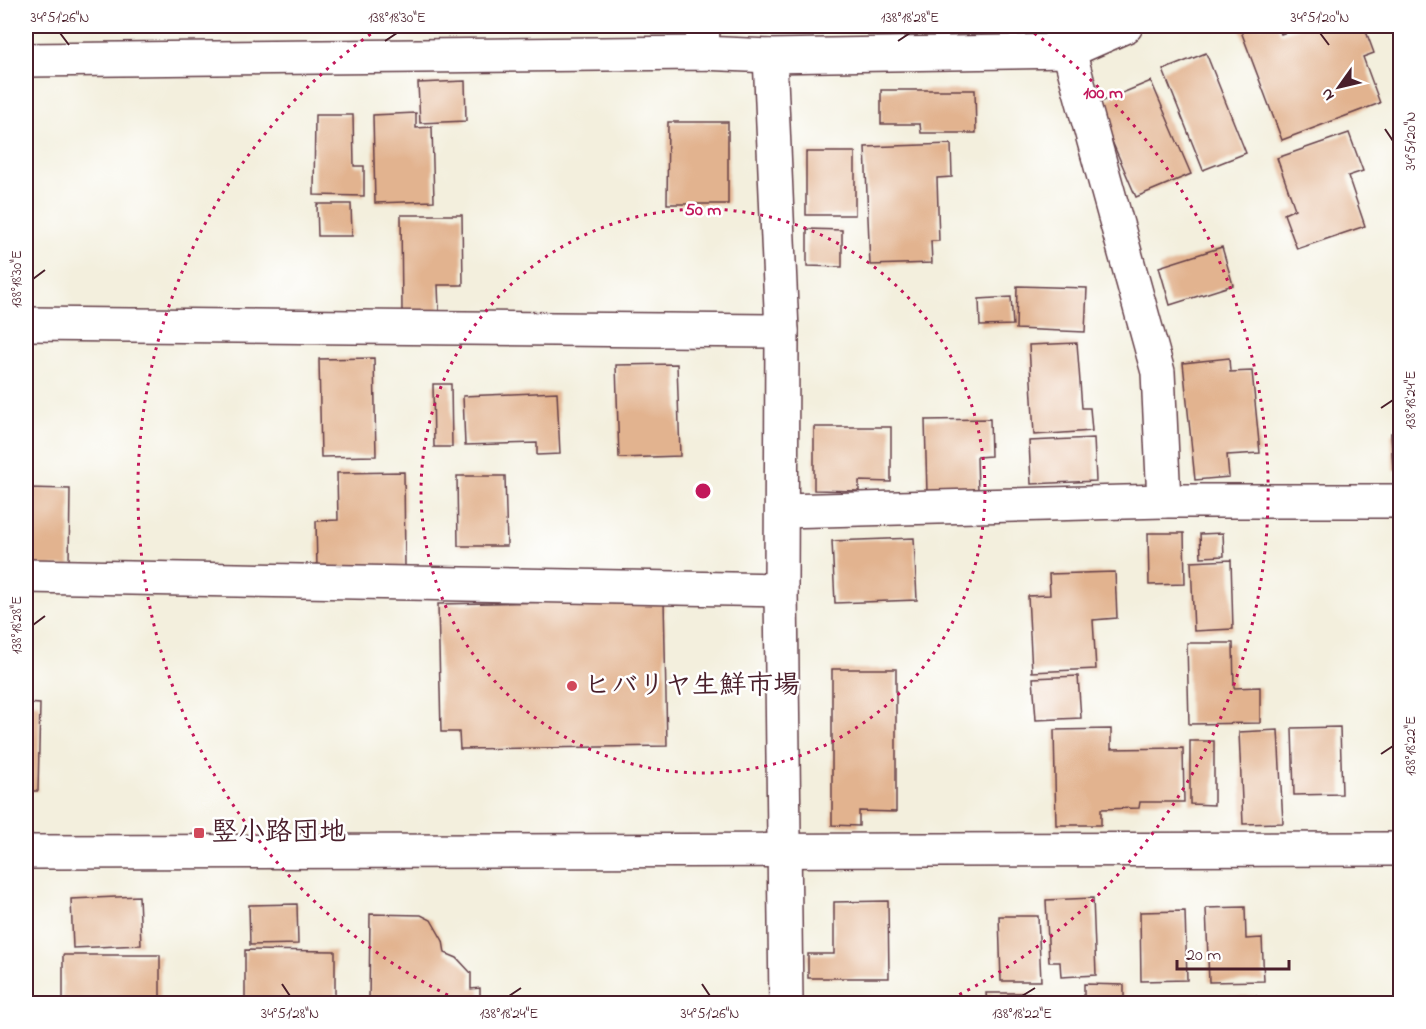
<svg xmlns="http://www.w3.org/2000/svg" width="1426" height="1029" font-family="'Indie Flower','Klee One',sans-serif">
  <style>
    .building { fill: #e2b38f }
    .lines { fill: none; stroke-linecap: round; stroke-linejoin: round }
    .minor-casing { stroke: #633e46; stroke-width: 36 }
    .tertiary-casing { stroke: #633e46; stroke-width: 36 }
    .minor { stroke: #fff; stroke-width: 33 }
    .tertiary { stroke: #fff; stroke-width: 33 }
    .ticks { fill: none; stroke: #4a1f2b; stroke-width: 2 }
    .ring { fill: none; stroke: #c2185b; stroke-width: 3; stroke-dasharray: 3 6 }
    .poi-dot { fill: #d1495b; stroke: #fff; stroke-width: 2 }
    .labels { text-anchor: middle; dominant-baseline: central; stroke-width: 5; stroke-linejoin: round; paint-order: stroke }
    .poi-label { font-size: 27px; font-weight: bold; fill: #4a1f2b; stroke: #fff; text-anchor: start }
    .centre { fill: #c2185b; stroke: #fff; stroke-width: 3 }
    .ring-label { font-size: 18px; text-anchor: middle; font-weight: bold; fill: #c2185b; stroke: #fff; stroke-width: 5; stroke-linejoin: round; paint-order: stroke }
    .neatline { fill: none; stroke: #4a1f2b; stroke-width: 2 }
    .ticks-label { font-size: 15px; text-anchor: middle; fill: #4a1f2b }
  </style>
  <rect width="100%" height="100%" fill="#fff"/>
  <filter id="ink" filterUnits="userSpaceOnUse"><feTurbulence type="fractalNoise" baseFrequency=".0167" numOctaves="2"/><feDisplacementMap in="SourceGraphic" scale="12" xChannelSelector="R" yChannelSelector="G"/><feConvolveMatrix kernelMatrix="1 2 1 2 8 2 1 2 1" color-interpolation-filters="sRGB"/></filter>
  <filter id="wash" filterUnits="userSpaceOnUse"><feTurbulence type="fractalNoise" baseFrequency=".008" numOctaves="4" result="noise"/><feDisplacementMap in="SourceGraphic" scale="24" xChannelSelector="R" yChannelSelector="G"/><feGaussianBlur stdDeviation="1.35" result="paint"/><feColorMatrix in="noise" values="0 0 0 0 0 0 0 0 0 0 0 0 0 0 0 0 0 1.4 0 .05"/><feComposite in="paint" operator="in"/></filter>
  <g filter="url(#wash)">
    <rect width="100%" height="100%" fill="#f3efdd"/>
    <g id="blocks">
      <g class="building">
        <path d="M1239,26H1278L1281,34L1303,26H1364L1374,53L1363,57L1380,103L1282,140Z"/>
        <path d="M1206,53L1246,153L1203,170L1163,70Z"/>
        <path d="M465,81L466,121L420,123L418,83Z"/>
        <path d="M1151,81L1191,174L1136,197L1096,104Z"/>
        <path d="M881,90H975L976,133H921L920,124H881Z"/>
        <path d="M416,113V128L432,127L434,201L375,203L373,115Z"/>
        <path d="M315,115H353L354,166H364V196L314,195Z"/>
        <path d="M668,122H728V204H667Z"/>
        <path d="M1349,133L1363,171L1348,176L1365,226L1297,249L1284,214L1295,209L1277,158Z"/>
        <path d="M951,144L952,177L937,178L939,241H931L932,263L870,265L865,147Z"/>
        <rect x="806" y="152" width="49" height="63"/>
        <path d="M317,204H351L352,236H318Z"/>
        <path d="M401,215H462L463,285H438L439,311H402Z"/>
        <path d="M807,229L842,230V267L807,266Z"/>
        <path d="M1222,247L1233,285L1170,305L1159,267Z"/>
        <path d="M1017,286L1087,288L1085,332L1016,329Z"/>
        <path d="M1011,297L1013,325L980,326L979,299Z"/>
        <path d="M1077,343L1082,408H1090L1092,431L1034,435L1029,345Z"/>
        <path d="M374,358L376,456L321,457L319,359Z"/>
        <path d="M1229,358L1230,372L1252,371L1260,453L1227,455L1229,477L1195,480L1183,363Z"/>
        <path d="M677,364L680,456L619,458L616,365Z"/>
        <path d="M433,384H451L452,447H434Z"/>
        <path d="M557,392L560,454L537,455V443L465,445L463,396Z"/>
        <path d="M990,419L991,456L977,457L978,491L927,493L925,420Z"/>
        <path d="M814,427H891V482L859,481V491L814,490Z"/>
        <path d="M1391,433H1400V470H1393Z"/>
        <path d="M1094,438L1096,481L1031,484L1029,441Z"/>
        <path d="M404,472L405,567L317,568L316,521L338,520L337,473Z"/>
        <path d="M457,476H505L507,546H458Z"/>
        <path d="M26,488L70,489L69,566H26Z"/>
        <path d="M1148,533H1184L1185,584L1149,585Z"/>
        <path d="M1223,533L1224,556L1201,557L1200,534Z"/>
        <path d="M914,538L917,600L835,603L832,541Z"/>
        <path d="M1231,560L1233,629L1194,631L1191,562Z"/>
        <path d="M1115,572L1117,618L1093,620L1096,669L1032,672L1028,596L1050,595L1049,574Z"/>
        <path d="M664,600L667,746L460,749L459,732H441L438,604Z"/>
        <path d="M1187,643H1233L1234,688L1260,687V723L1189,724Z"/>
        <path d="M832,669H896V812L859,811V826L832,825Z"/>
        <path d="M1078,676L1081,718L1036,720L1033,678Z"/>
        <path d="M26,703L40,704L38,791H26Z"/>
        <path d="M1340,727L1342,794L1294,795L1292,728Z"/>
        <path d="M1111,729V749L1183,748L1184,802H1140L1139,808L1101,809V825H1056L1054,730Z"/>
        <path d="M1278,730L1283,823L1243,824L1239,732Z"/>
        <path d="M1190,741H1214V805L1190,804Z"/>
        <path d="M139,896L141,945L73,948L71,899Z"/>
        <path d="M1093,898L1096,975L1061,977L1060,962H1049L1046,900Z"/>
        <path d="M888,901L889,978H808V954H834V902Z"/>
        <path d="M297,904L298,944L250,945L249,905Z"/>
        <path d="M1245,907L1246,939L1262,938L1264,981L1209,982L1206,908Z"/>
        <path d="M1185,911L1187,980L1141,981L1140,912Z"/>
        <path d="M370,914L421,915L431,920L443,941L445,953L457,958L471,973V989L480,988V1004H369Z"/>
        <path d="M999,916H1038L1041,981H1001Z"/>
        <path d="M245,950L335,951V1004H245Z"/>
        <rect x="63" y="955" width="97" height="49"/>
        <path d="M1084,984L1124,985V1004H1084Z"/>
        <path d="M986,993H1029V1004H987Z"/>
        <path d="M1256,996V1004H1210V998Z"/>
      </g>
    </g>
  </g>
  <g filter="url(#ink)">
    <use href="#blocks" fill-opacity="0" stroke="#633e46" stroke-width="1.5"/>
    <g class="lines">
      <defs>
        <g id="minor">
          <path d="M1059,26L1069,51L1158,372L1164,501"/>
          <path d="M702,53L703,26"/>
          <path d="M770,56L782,331L781,590L786,1004"/>
          <path d="M26,324L782,331"/>
          <path d="M782,511L1164,501H1400"/>
          <path d="M26,576L781,590"/>
        </g>
        <g id="tertiary">
          <path d="M26,60L702,53L770,56L1069,51L1126,26"/>
          <path d="M26,852L1400,849"/>
        </g>
      </defs>
      <use href="#minor" class="minor-casing"/>
      <use href="#tertiary" class="tertiary-casing"/>
      <use href="#minor" class="minor"/>
      <use href="#tertiary" class="tertiary"/>
    </g>
  </g>
  <path class="ticks" d="M60,33L69,45M1320,33L1329,45M385,41L397,33M898,41L910,33M1385,129L1393,141M33,279L45,270M1381,408L1393,400M33,625L45,616M1381,754L1393,746M282,984L290,996M702,984L710,996M509,996L521,988M1022,996L1035,988"/>
  <g class="ring">
    <circle cx="703" cy="491" r="282"/>
    <path d="M464 1003A565 565 0 0 1 379 28M1027 28A565 565 0 0 1 942 1003"/>
  </g>
  <g class="poi-dot">
    <circle cx="572" cy="686" r="6"/>
    <rect x="193" y="827" width="12" height="12" rx="3"/>
  </g>
  <g class="labels">
    <g class="poi-label">
      <text x="584" y="686">ヒバリヤ生鮮市場</text>
      <text x="211" y="833">竪小路団地</text>
    </g>
  </g>
  <circle cx="703" cy="491" r="9" class="centre"/>
  <g class="ring-label">
    <text x="1103" y="98">100 m</text>
    <text x="703" y="215">50 m</text>
  </g>
  <rect width="1426" height="1029" fill="none" stroke="#fff" stroke-width="66"/>
  <g transform="translate(1339 87) rotate(236)" stroke="#ffffff" stroke-width="4.5" paint-order="stroke">
  <path d="M0-4.5L10 22L0 15L-10 22Z" fill="#4a1f2b"/>
  <text y="-9" font-size="16" font-weight="bold" text-anchor="middle" fill="#4a1f2b">N</text>
  </g>
  <path d="M1177 960v9h112v-9" fill="none" stroke="#4a1f2b" stroke-width="3"/>
  <text x="1186" y="960" font-size="18" fill="#4a1f2b" stroke="#ffffff" stroke-width="4.5" paint-order="stroke">20 m</text>
  <rect x="33" y="33" width="1360" height="963" class="neatline"/>
  <g class="ticks-label">
    <text x="60" y="22">34°51'26"N</text>
    <text x="397" y="22">138°18'30"E</text>
    <text x="910" y="22">138°18'28"E</text>
    <text x="1320" y="22">34°51'20"N</text>
    <text transform="translate(1410 141) rotate(-90)" y="5">34°51'20"N</text>
    <text transform="translate(16 279) rotate(-90)" y="5">138°18'30"E</text>
    <text transform="translate(1410 400) rotate(-90)" y="5">138°18'24"E</text>
    <text transform="translate(16 625) rotate(-90)" y="5">138°18'28"E</text>
    <text transform="translate(1410 746) rotate(-90)" y="5">138°18'22"E</text>
    <text x="290" y="1018">34°51'28"N</text>
    <text x="509" y="1018">138°18'24"E</text>
    <text x="710" y="1018">34°51'26"N</text>
    <text x="1022" y="1018">138°18'22"E</text>
  </g>
</svg>
